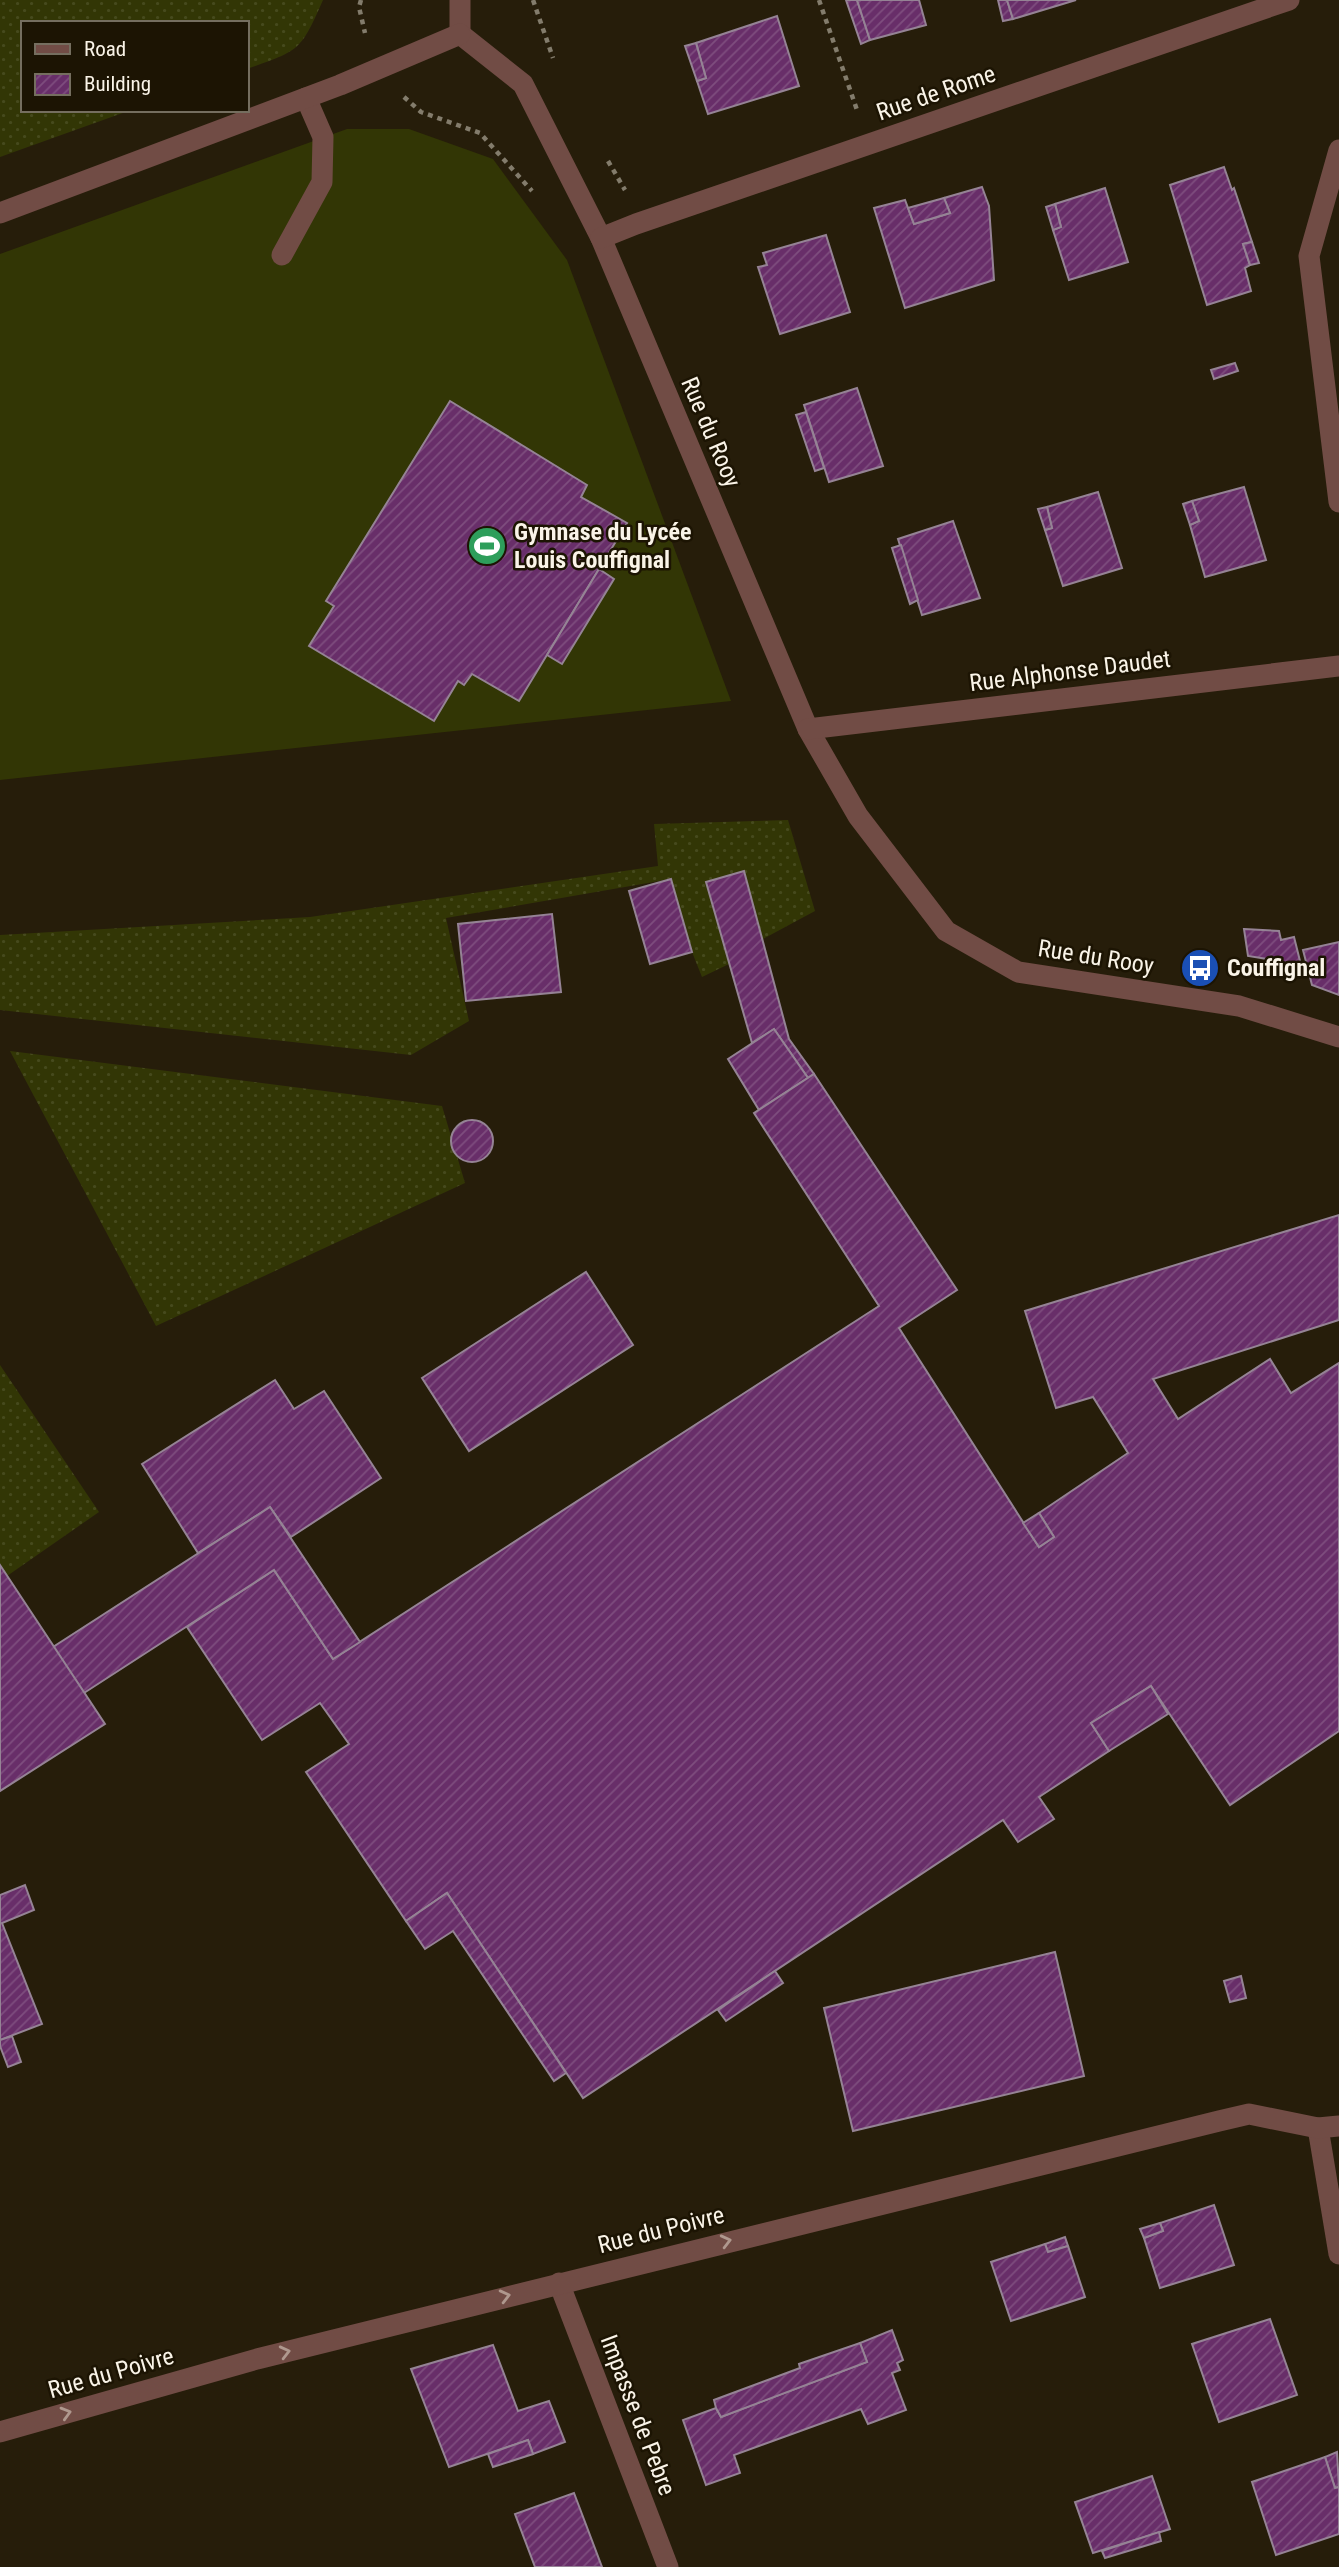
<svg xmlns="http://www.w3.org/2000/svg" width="1339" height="2567" font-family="'Roboto Condensed',sans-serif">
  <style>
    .grass { fill: url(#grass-dots) }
    .garden { fill: #323605 }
    .building { fill: url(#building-hatch); stroke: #958395; stroke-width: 2 }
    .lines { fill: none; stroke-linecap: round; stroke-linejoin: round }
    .path { stroke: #837c6c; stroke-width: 4.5; stroke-dasharray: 5 5; stroke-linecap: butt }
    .lane { stroke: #714c45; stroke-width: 21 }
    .street { stroke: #714c45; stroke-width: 21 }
    .oneway { stroke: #af988e }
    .labels { text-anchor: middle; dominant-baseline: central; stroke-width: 5; stroke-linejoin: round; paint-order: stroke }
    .street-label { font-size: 24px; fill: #faf4e8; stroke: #1c1403 }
    .poi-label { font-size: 24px; font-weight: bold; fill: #faf4e8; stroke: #1c1403; text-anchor: start }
  </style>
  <defs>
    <pattern id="grass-dots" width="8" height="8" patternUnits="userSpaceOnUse" patternTransform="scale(1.75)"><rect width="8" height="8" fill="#323605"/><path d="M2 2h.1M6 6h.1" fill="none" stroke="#464a1d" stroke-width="1.8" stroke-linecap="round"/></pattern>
    <pattern id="building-hatch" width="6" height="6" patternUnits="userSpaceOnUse" patternTransform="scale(1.75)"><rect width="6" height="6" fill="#682e69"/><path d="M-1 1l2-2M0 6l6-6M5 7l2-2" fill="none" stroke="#7e4d7e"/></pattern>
  </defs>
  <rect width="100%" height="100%" fill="#261d0a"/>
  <g class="grass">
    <path d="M0,0H323C300,52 300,50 247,69V23H23V110H131L0,157Z"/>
    <path d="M788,820L815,911L761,940L744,871L707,881L729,964L702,977L692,952L671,879L446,918L469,1021L411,1055L0,1010V935L310,917L658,866L654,824Z"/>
    <path d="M10,1051L442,1106L465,1183L156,1326Z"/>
    <path d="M0,1365L99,1512L7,1576L0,1565Z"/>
  </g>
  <path class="garden" d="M347,129H409L493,159L567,260L731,701L0,780V254Z"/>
  <g class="building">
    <path d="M846,0H857L870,40L861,44Z"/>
    <path d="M857,0H919L926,25L870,40Z"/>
    <path d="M998,0H1007L1013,19L1003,21Z"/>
    <path d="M1007,0H1076L1013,19Z"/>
    <path d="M777,16L799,86L708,114L697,81L706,78L696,43Z"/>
    <path d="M696,43L706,78L697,81L685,46Z"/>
    <path d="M1224,167L1232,190L1234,188L1252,242L1243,244L1250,265L1245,268L1251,291L1207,305L1170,185Z"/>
    <path d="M982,187L989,206L994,280L905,308L874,208L905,200L914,224L950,213L944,198Z"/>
    <path d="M1105,188L1128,262L1069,280L1053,230L1061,227L1055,204Z"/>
    <path d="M944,198L950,213L914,224L908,208Z"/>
    <path d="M1055,204L1061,227L1053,230L1046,207Z"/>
    <path d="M826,235L850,312L780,334L758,267L767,265L763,253Z"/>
    <path d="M1252,242L1259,263L1250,265L1243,244Z"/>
    <path d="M1235,363L1238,371L1214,379L1211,370Z"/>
    <path d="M857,388L883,466L829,482L804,405Z"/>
    <path d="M450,401L587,485L581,497L627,523L519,701L472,674L464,685L458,681L434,721L309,646L334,606L326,601Z"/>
    <path d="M806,412L824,468L815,471L796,415Z"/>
    <path d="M1244,487L1266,560L1205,577L1190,525L1199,521L1192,501Z"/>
    <path d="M1098,492L1122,568L1063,586L1045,530L1052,528L1047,507Z"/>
    <path d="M1192,501L1199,521L1190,525L1183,504Z"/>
    <path d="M1047,507L1052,528L1045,530L1038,509Z"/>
    <path d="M953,521L980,598L922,615L898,539Z"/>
    <path d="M901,545L918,600L910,604L892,548Z"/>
    <path d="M599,569L614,579L562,664L547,655Z"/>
    <path d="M744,871L789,1039L814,1074L808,1078L774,1029L752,1043L706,882Z"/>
    <path d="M671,879L692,952L650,964L629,891Z"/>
    <path d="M552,914L561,992L466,1001L458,924Z"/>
    <path d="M1244,929L1279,931L1281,940L1294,937L1302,969L1275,975L1267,959L1248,956Z"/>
    <path d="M1339,942V995L1312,985L1303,950Z"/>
    <path d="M774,1029L808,1078L759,1110L728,1059Z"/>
    <path d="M814,1074L957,1290L899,1328L1039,1547L1054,1537L1039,1513L1128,1453L1093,1397L1056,1408L1025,1311L1339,1215V1320L1153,1379L1178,1419L1270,1359L1291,1393L1339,1363V1731L1230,1805L1151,1686L1091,1723L1109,1751L1039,1797L1054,1819L1018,1842L1003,1820L583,2098L447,1893L406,1921L306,1772L349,1744L320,1703L262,1740L187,1627L274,1570L333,1659L879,1306L754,1113Z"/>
    <circle cx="472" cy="1141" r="21"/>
    <path d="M586,1272L633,1345L469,1451L422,1378Z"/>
    <path d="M275,1380L294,1409L324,1391L381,1478L291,1537L270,1507L198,1553L142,1464Z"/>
    <path d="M270,1507L360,1642L333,1659L274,1570L84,1693L53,1647Z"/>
    <path d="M1039,1513L1054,1537L1039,1547L1023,1523Z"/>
    <path d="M0,1565L105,1724L0,1791Z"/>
    <path d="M1151,1686L1168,1714L1109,1751L1091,1723Z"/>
    <path d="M25,1885L34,1910L2,1923L42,2024L0,2040V1895Z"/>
    <path d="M447,1893L566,2073L554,2081L453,1931L425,1949L406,1921Z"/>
    <path d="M1055,1952L1084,2076L853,2131L824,2008Z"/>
    <path d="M775,1971L783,1983L726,2021L718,2010Z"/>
    <path d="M1241,1976L1246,1998L1230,2002L1224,1981Z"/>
    <path d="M12,2036L21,2062L8,2067L0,2046V2040Z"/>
    <path d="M1214,2205L1234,2265L1160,2288L1144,2238L1163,2231L1160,2223Z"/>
    <path d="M1160,2223L1163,2231L1144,2238L1140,2229Z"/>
    <path d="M1065,2237L1068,2246L1048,2252L1045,2244Z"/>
    <path d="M1045,2244L1048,2252L1068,2246L1085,2297L1011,2321L991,2262Z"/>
    <path d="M1270,2319L1297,2395L1219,2422L1192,2344Z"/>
    <path d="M892,2330L903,2360L897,2363L900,2370L892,2373L906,2410L868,2424L861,2409L734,2455L740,2473L706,2485L683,2420L716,2408L721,2417L867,2362L860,2343Z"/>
    <path d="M860,2343L867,2362L721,2417L716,2408L714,2400L800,2368L799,2364Z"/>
    <path d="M493,2345L518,2411L549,2401L565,2442L533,2454L528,2440L449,2467L411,2369Z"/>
    <path d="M528,2440L533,2454L493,2467L488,2454Z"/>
    <path d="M1337,2452L1339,2487L1335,2488L1325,2457Z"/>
    <path d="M1325,2457L1335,2488L1339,2487V2534L1276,2555L1252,2482Z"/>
    <path d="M1152,2476L1170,2529L1093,2553L1075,2502Z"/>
    <path d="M574,2493L602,2567H535L515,2514Z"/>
    <path d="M1159,2532L1161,2541L1105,2558L1102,2551Z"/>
  </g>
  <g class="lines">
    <g class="path">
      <path d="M361,0L359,7L365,33"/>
      <path d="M533,0L553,58"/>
      <path d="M819,0L857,110"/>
      <path d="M404,97L421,112L480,133L532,191"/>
      <path d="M608,161L625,190"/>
    </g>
    <path class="lane" d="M282,255L322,182L323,137L306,98"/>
    <g class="street">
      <path d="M460,0V34"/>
      <path d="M460,34L523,84L601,238L808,729L858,816L946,931L1018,972L1239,1006L1339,1037"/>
      <path d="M1339,150L1309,256L1339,502"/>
      <path d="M0,213L340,85L460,34"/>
      <path d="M601,238L636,224L1289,0"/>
      <path d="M808,729L1339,666"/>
      <path d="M1318,2128L1339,2254"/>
      <path d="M559,2283L668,2567"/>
      <path d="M0,2432L257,2359L1219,2121L1249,2114L1318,2128L1339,2126"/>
    </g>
  </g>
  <defs><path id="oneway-chevron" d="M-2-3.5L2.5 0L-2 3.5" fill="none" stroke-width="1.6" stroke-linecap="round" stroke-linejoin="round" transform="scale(1.75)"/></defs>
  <g class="oneway">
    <use href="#oneway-chevron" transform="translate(726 2241) rotate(-14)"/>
    <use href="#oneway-chevron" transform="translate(505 2296) rotate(-14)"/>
    <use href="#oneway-chevron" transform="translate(285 2352) rotate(-14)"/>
    <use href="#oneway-chevron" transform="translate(66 2413) rotate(-16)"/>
  </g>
  <defs>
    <symbol id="stadium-disc" viewBox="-11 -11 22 22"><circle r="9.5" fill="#2e9e5b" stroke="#1c1403"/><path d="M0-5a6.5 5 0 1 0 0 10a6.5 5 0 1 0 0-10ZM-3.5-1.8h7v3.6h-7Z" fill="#fff"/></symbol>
    <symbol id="bus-disc" viewBox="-11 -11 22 22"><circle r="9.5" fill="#1a4fb4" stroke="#1c1403"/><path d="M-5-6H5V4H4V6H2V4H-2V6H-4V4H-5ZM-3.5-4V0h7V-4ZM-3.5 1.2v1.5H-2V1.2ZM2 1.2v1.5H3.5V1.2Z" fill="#fff"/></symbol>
  </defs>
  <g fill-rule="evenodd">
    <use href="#stadium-disc" x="465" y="524" width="44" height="44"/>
    <use href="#bus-disc" x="1178" y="946" width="44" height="44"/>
  </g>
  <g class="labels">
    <g class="street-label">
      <text transform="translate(936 93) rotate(-19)">Rue de Rome</text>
      <text transform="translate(711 432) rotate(67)">Rue du Rooy</text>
      <text transform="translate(1070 671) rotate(-7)">Rue Alphonse Daudet</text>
      <text transform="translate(1096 957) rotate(9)">Rue du Rooy</text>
      <text transform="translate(661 2230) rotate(-14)">Rue du Poivre</text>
      <text transform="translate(111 2373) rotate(-16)">Rue du Poivre</text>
      <text transform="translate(638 2415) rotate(69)">Impasse de Pebre</text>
    </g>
    <g class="poi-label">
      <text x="514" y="532">Gymnase du Lycée<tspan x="514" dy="28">Louis Couffignal</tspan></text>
      <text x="1227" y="968">Couffignal</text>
    </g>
  </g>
  <rect x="21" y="21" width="228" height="91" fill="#1c1403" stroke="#756e5f" stroke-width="2"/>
  <rect x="35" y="44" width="35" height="10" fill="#714c45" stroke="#756e5f" stroke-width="2"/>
  <text x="84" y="56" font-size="21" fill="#faf4e8">Road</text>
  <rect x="35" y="74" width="35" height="21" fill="url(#building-hatch)" stroke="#756e5f" stroke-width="2"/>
  <text x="84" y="91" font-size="21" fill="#faf4e8">Building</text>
</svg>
